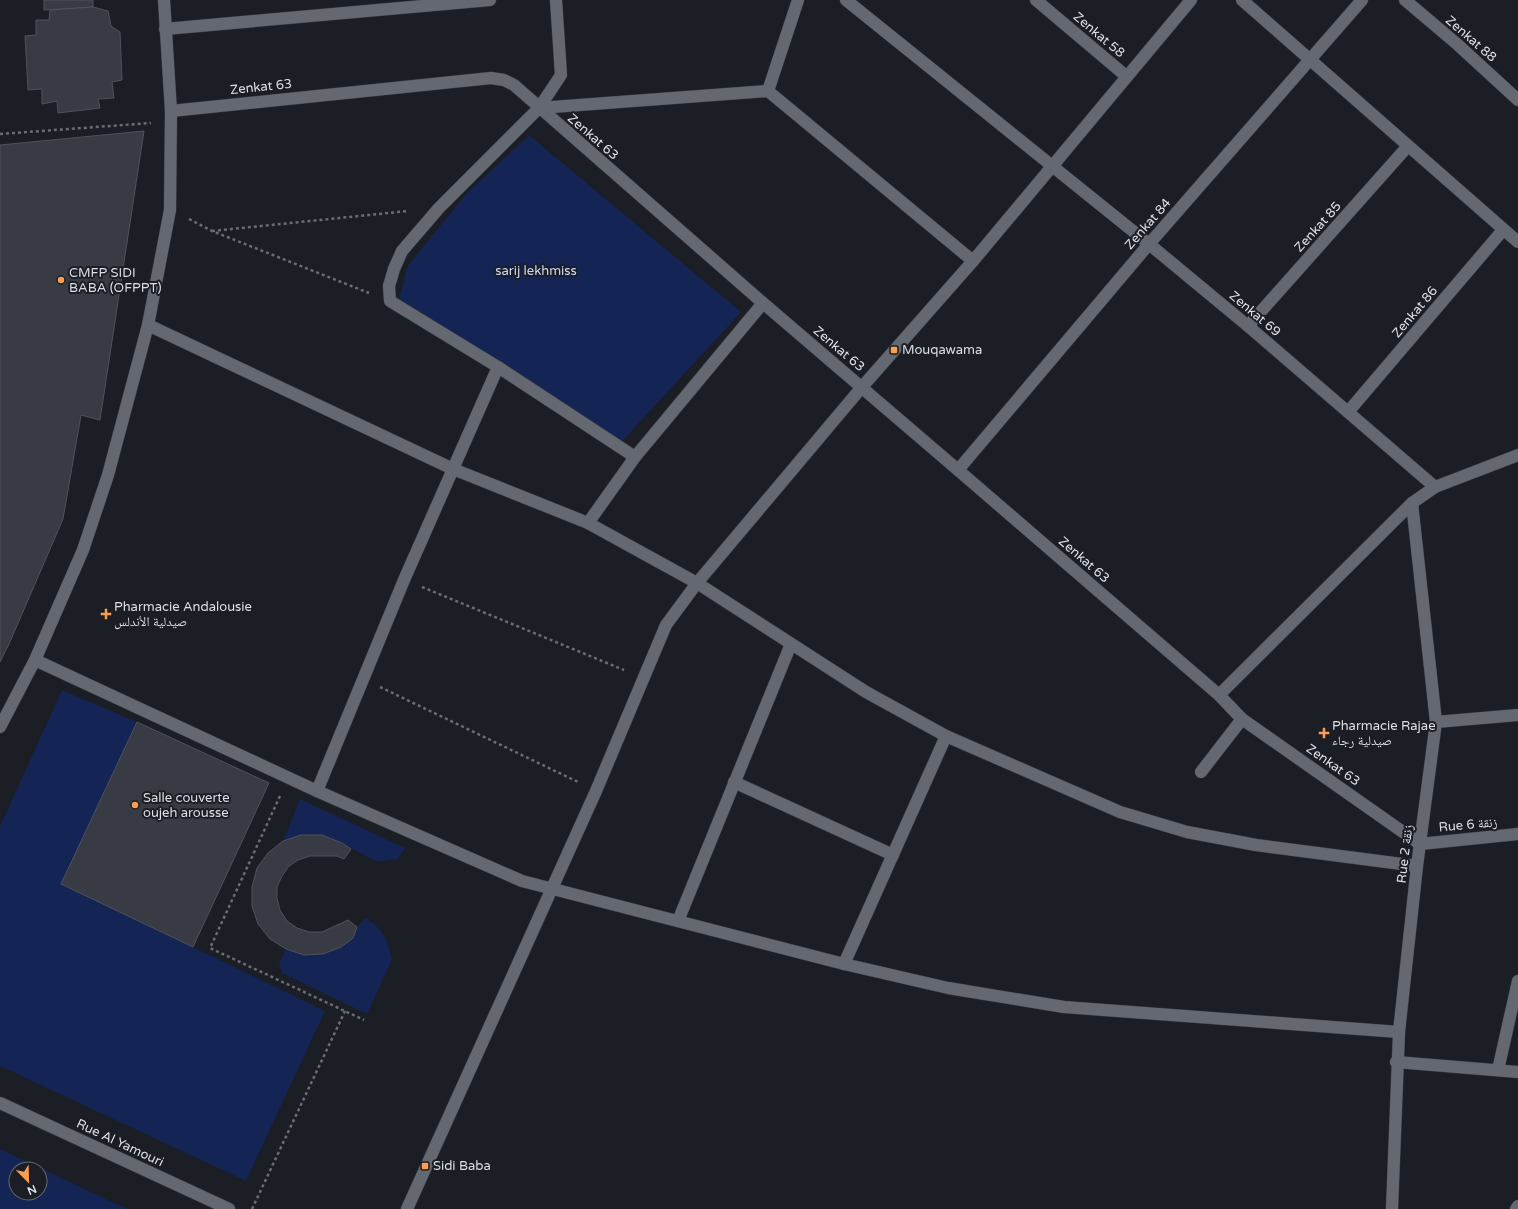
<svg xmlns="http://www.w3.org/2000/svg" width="1518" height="1209" font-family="'Varela Round','Noto Naskh Arabic',sans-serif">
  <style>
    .green { fill: #142454; fill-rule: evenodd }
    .building { fill: #383b43; stroke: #4f525a }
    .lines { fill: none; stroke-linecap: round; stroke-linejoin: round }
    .minor-casing { stroke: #393c41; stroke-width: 13 }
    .path { stroke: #6a6d73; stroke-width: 2.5; stroke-dasharray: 3 3; stroke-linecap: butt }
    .minor { stroke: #646871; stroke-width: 12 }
    .poi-dot { fill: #fc9e52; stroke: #1b1e25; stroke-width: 1.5 }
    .labels { text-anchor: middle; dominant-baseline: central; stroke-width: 4; stroke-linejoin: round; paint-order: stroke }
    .street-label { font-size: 13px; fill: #dcdfe4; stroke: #1b1e25 }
    .park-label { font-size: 13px; fill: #c9d7f9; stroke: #1b1e25 }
    .poi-label { font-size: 13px; fill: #dcdfe4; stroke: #1b1e25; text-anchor: start }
  </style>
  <rect width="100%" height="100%" fill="#1b1e25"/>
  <g class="green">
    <path d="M529,135L741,312L615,449L497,364L396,313L407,267L466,194Z"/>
    <path d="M62,690L137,722L269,783L193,947L325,1011L246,1181L0,1066V826Z"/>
    <path d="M300,799L405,848L398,859L377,862L342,843L322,835H301L283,841Z"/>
    <path d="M365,918C382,927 388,941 392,959L367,1014L282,973L279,963L286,949L304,955L323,954L341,947L353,938L357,927Z"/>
    <path d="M0,1149L127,1209H0ZM16,1169H40V1193H16Z"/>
  </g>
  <g class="building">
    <path d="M44,0H93V7L44,10Z"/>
    <path d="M93,7L108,11L111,26L120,32L122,80L112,82L114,98L98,99L100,108L58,113L57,101L42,104V89L28,90L25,36L36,35V20H49L50,10Z"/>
    <path d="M144,131L100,420L81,415L63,519L9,644L0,662V145Z"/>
    <path d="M137,722L269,783L193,947L61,884Z"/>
    <path d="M301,835H322L342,843L351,849L344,859L337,856H310L298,860L289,866L282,876L277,887V898L280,910L287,921L297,928L309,932H322L348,920L357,927L353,938L341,947L323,954L304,955L286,949L270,939L258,924L252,906V887L257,868L268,853L283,841Z"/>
  </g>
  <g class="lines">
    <defs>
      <g id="minor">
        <path d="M798,0L768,91L973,261"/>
        <path d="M846,0L1149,244L1248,326L1435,487"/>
        <path d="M1036,0L1126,76"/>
        <path d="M1242,0L1518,242"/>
        <path d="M1405,0L1457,44L1518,100"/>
        <path d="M165,29L490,0"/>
        <path d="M539,108L768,91"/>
        <path d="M171,111L491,78L504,80L514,85L763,303L958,470L1219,695L1242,719L1420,844"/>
        <path d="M148,325L453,469L588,523L697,583L866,692L946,736L1120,812L1187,832L1256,845L1417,866"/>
        <path d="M1248,326L1408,146"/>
        <path d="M498,367L635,457"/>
        <path d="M1348,412L1503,230"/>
        <path d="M958,470L1149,244L1362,0"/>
        <path d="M588,523L635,457L763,303"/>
        <path d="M35,660L317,791L522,881L844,964L948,988L1064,1007L1399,1032"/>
        <path d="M1219,695L1412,503L1435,487L1518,455"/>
        <path d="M1436,722L1518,715"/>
        <path d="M0,727L35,660L83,550L108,475L148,325L170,210L171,111L164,0"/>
        <path d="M1201,772L1242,719"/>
        <path d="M734,782L893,855"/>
        <path d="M317,791L404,580L498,367L390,301L389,286L394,269L402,251L439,208L539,108L561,75L556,0"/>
        <path d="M1420,844L1518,834"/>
        <path d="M678,921L791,644"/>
        <path d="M844,964L946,736"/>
        <path d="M1396,1062L1518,1072"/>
        <path d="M1498,1070L1518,981"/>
        <path d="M0,1103L229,1209"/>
        <path d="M407,1209L596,791L666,625L697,583L862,387L973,261L1191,0"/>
        <path d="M1392,1209L1399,1032L1417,866L1436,722L1412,503"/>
        <path d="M1516,1209L1518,1206"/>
      </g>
    </defs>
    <use href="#minor" class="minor-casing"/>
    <g class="path">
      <path d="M0,134L151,123"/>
      <path d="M189,219L212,231L369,293"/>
      <path d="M212,231L408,211"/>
      <path d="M422,587L624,670"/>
      <path d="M380,687L578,782"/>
      <path d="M280,796L210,948L364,1020"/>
      <path d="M252,1209L345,1011"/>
    </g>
    <use href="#minor" class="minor"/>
  </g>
  <g class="poi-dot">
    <circle cx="61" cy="280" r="4"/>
    <rect x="890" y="346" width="8" height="8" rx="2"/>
    <path d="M104 608h4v4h4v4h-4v4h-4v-4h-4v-4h4z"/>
    <path d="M1322 727h4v4h4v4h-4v4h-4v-4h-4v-4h4z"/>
    <circle cx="135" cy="805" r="4"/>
    <rect x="421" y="1162" width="8" height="8" rx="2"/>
  </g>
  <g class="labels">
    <g class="street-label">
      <text transform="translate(1099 35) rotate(40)">Zenkat 58</text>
      <text transform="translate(1471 39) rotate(41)">Zenkat 88</text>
      <text transform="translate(261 87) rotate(-6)">Zenkat 63</text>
      <text transform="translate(593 137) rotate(41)">Zenkat 63</text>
      <text transform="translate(1148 224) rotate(-49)">Zenkat 84</text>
      <text transform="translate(1318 227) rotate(-48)">Zenkat 85</text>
      <text transform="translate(1415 312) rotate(-50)">Zenkat 86</text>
      <text transform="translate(1255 314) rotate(40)">Zenkat 69</text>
      <text transform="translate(839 349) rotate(40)">Zenkat 63</text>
      <text transform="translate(1084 560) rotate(41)">Zenkat 63</text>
      <text transform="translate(1333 765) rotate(35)">Zenkat 63</text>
      <text transform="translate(1468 825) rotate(-5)">Rue 6 زنقة</text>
      <text transform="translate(1405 854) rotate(-83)">Rue 2 زنقة</text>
      <text transform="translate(120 1143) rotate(25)">Rue Al Yamouri</text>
    </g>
    <g class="park-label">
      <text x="536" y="271">sarij lekhmiss</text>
    </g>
    <g class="poi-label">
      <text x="69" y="273">CMFP SIDI<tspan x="69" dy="15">BABA (OFPPT)</tspan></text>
      <text x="902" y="350">Mouqawama</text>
      <text x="114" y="607">Pharmacie Andalousie<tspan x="114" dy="15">صيدلية الأندلس</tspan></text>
      <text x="1332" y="726">Pharmacie Rajae<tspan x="1332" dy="15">صيدلية رجاء</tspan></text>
      <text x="143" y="798">Salle couverte<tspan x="143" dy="15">oujeh arousse</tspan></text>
      <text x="433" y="1166">Sidi Baba</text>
    </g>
  </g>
  <g transform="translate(28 1181) rotate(157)"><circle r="19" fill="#1b1e25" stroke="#686b71"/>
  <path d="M0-3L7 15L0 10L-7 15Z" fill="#fc9e52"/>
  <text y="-6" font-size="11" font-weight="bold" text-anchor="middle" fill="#dcdfe4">N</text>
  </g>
</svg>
